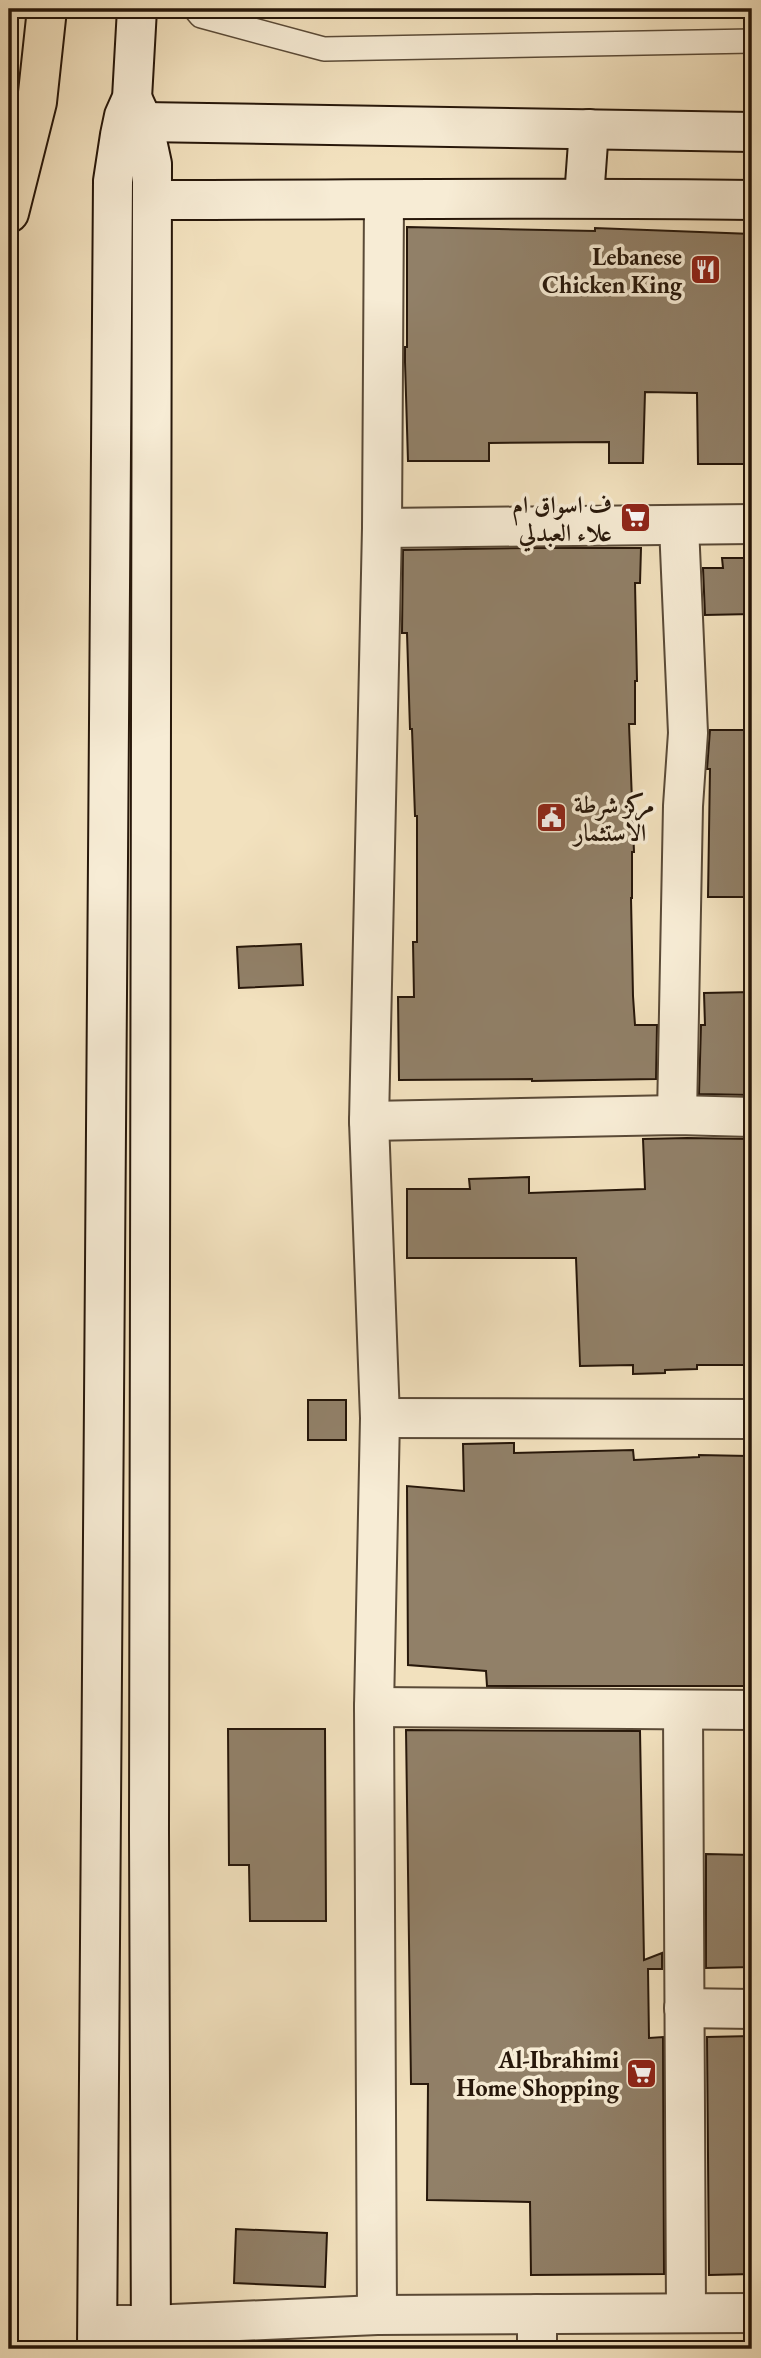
<svg xmlns="http://www.w3.org/2000/svg" width="761" height="2358" font-family="'EB Garamond',Amiri,serif">
  <style>
    .building { fill: #918068; stroke: #27170a; stroke-width: 2 }
    .lines { fill: none; stroke-linecap: round; stroke-linejoin: round }
    .lane-casing { stroke: #5a4a37; stroke-width: 26 }
    .street-casing { stroke: #5a4a37; stroke-width: 42 }
    .secondary-casing { stroke: #27170a; stroke-width: 42 }
    .primary-casing { stroke: #27170a; stroke-width: 42 }
    .lane { stroke: #f7ecd5; stroke-width: 23 }
    .street { stroke: #f7ecd5; stroke-width: 38 }
    .secondary { stroke: #f7ecd5; stroke-width: 38 }
    .primary { stroke: #f2e1be; stroke-width: 38 }
    .labels { text-anchor: middle; dominant-baseline: central; stroke-width: 7; stroke-linejoin: round; paint-order: stroke }
    .poi-label { font-size: 24px; font-weight: bold; fill: #27170a; stroke: #f7ecd5; text-anchor: end }
  </style>
  <rect width="100%" height="100%" fill="#f2e1be"/>
  <filter id="stains"><feTurbulence type="fractalNoise" baseFrequency=".00286" numOctaves="4"/><feColorMatrix values="0 0 0 0 .2 0 0 0 0 .09 0 0 0 0 .02 0 0 0 .5 -.17"/></filter>
  <radialGradient id="worn" r=".72"><stop offset=".6" stop-color="#630" stop-opacity="0"/><stop offset="1" stop-color="#630" stop-opacity=".3"/></radialGradient>
  <g class="building">
    <path d="M407,227L595,231V228L752,234V464H698L697,393L645,392L643,463H609V442L489,443V461H408L405,362V347H407Z"/>
    <path d="M529,548H641L640,583H635L637,681H635V724H629L634,852H632V898H631L633,996L635,1025H657L656,1079L532,1081V1079L399,1080L398,997H414L413,942H417V816H415L412,729H410L407,633H402L403,550Z"/>
    <path d="M722,558H752V614L705,615L703,568H723Z"/>
    <path d="M710,730H752V897H708L710,769H707Z"/>
    <path d="M301,944L303,985L239,988L237,947Z"/>
    <path d="M752,992V1095L699,1094L701,1025H705L704,993Z"/>
    <path d="M687,1138L752,1139V1365H697V1369L665,1370V1373L633,1374V1365L580,1366L576,1258H407V1189H470L469,1179L529,1177V1193L645,1189L643,1139Z"/>
    <rect x="308" y="1400" width="38" height="40"/>
    <path d="M514,1443V1453L633,1450L634,1460L699,1457V1455L748,1456L752,1562V1686H487L486,1671L408,1665L407,1486L464,1491L463,1444Z"/>
    <path d="M228,1729H325L326,1921H250L249,1865H229Z"/>
    <path d="M406,1730L640,1731L644,1960L662,1953V1969H648L649,2038L663,2037L664,2274L531,2275L530,2202L427,2200L428,2084H411Z"/>
    <path d="M706,1854L752,1855V1967L706,1968Z"/>
    <path d="M752,2036V2274L709,2275L707,2037Z"/>
    <path d="M236,2229L327,2233L325,2287L234,2283Z"/>
  </g>
  <g class="lines">
    <defs>
      <path id="lane" d="M195,9L201,16L324,49L752,41"/>
      <g id="street">
        <path d="M382,528L752,524"/>
        <path d="M677,1115L683,806L688,733L679,526"/>
        <path d="M369,1121L677,1115L752,1117"/>
        <path d="M380,1418L752,1419"/>
        <path d="M374,1707L752,1710"/>
        <path d="M683,1710L686,2312"/>
        <path d="M684,2008L752,2009"/>
        <path d="M537,2314V2349"/>
        <path d="M377,2315L374,1707L380,1418L369,1121L382,528L384,201"/>
        <path d="M98,2325H151L377,2315L752,2313"/>
      </g>
      <g id="secondary">
        <path d="M132,98L143,122L152,164L149,1831L151,2349"/>
        <path d="M143,122L752,132"/>
        <path d="M584,198L589,129"/>
        <path d="M152,200C352,200 552,197 752,200"/>
        <path d="M97,2349L113,181L120,135L124,116L132,98L137,9"/>
      </g>
      <path id="primary" d="M9,213L37,102L47,9"/>
    </defs>
    <use href="#lane" class="lane-casing"/>
    <use href="#street" class="street-casing"/>
    <use href="#secondary" class="secondary-casing"/>
    <use href="#primary" class="primary-casing"/>
    <use href="#lane" class="lane"/>
    <use href="#street" class="street"/>
    <use href="#secondary" class="secondary"/>
    <use href="#primary" class="primary"/>
  </g>
  <defs>
    <symbol id="restaurant-square" viewBox="-11 -11 22 22"><rect x="-9" y="-9" width="18" height="18" rx="4" fill="#8f2418" stroke="#f7ecd5"/><path d="M-5-6h1v4h1v-4h1v4h1v-4h1v5L-1.5 .5V6h-2V.5L-5-1ZM5-6V6H3V1.5H1.5Q1.5-4 5-6Z" fill="#fff"/></symbol>
    <symbol id="supermarket-square" viewBox="-11 -11 22 22"><rect x="-9" y="-9" width="18" height="18" rx="4" fill="#8f2418" stroke="#f7ecd5"/><path d="M-6-5.5h2.5l.6 2H6L4.5 2H-2.5L-4.4-4H-6ZM-1.5 3.2a1.3 1.3 0 1 0 .1 0ZM3 3.2a1.3 1.3 0 1 0 .1 0Z" fill="#fff"/></symbol>
    <symbol id="civic-square" viewBox="-11 -11 22 22"><rect x="-9" y="-9" width="18" height="18" rx="4" fill="#8f2418" stroke="#f7ecd5"/><path d="M-.6-6.5H3V-4.5H.6V-3L4-1V1h2V6H-6V1h2V-1L-.6-3ZM-1.2 2.5V6h2.4V2.5Z" fill="#fff"/></symbol>
  </defs>
  <g fill-rule="evenodd">
    <use href="#restaurant-square" x="688" y="252" width="35" height="35"/>
    <use href="#supermarket-square" x="618" y="500" width="35" height="35"/>
    <use href="#civic-square" x="534" y="800" width="35" height="35"/>
    <use href="#supermarket-square" x="624" y="2056" width="35" height="35"/>
  </g>
  <g class="labels">
    <g class="poi-label">
      <text x="682" y="256">Lebanese<tspan x="682" dy="28">Chicken King</tspan></text>
      <text x="612" y="504">ف اسواق ام<tspan x="612" dy="28">علاء العبدلي</tspan></text>
      <text x="574" y="804" text-anchor="start">مركز شرطة<tspan x="574" dy="28">الاستثمار</tspan></text>
      <text x="619" y="2059">Al-Ibrahimi<tspan x="619" dy="28">Home Shopping</tspan></text>
    </g>
  </g>
  <rect width="761" height="2358" fill="none" stroke="#f2e1be" stroke-width="35"/>
  <rect x="10" y="10" width="740" height="2337" fill="none" stroke="#27170a" stroke-width="3.5"/>
  <rect x="18" y="18" width="726" height="2323" fill="none" stroke="#27170a" stroke-width="2"/>
  <rect width="100%" height="100%" filter="url(#stains)"/>
  <rect width="100%" height="100%" fill="url(#worn)"/>
</svg>
